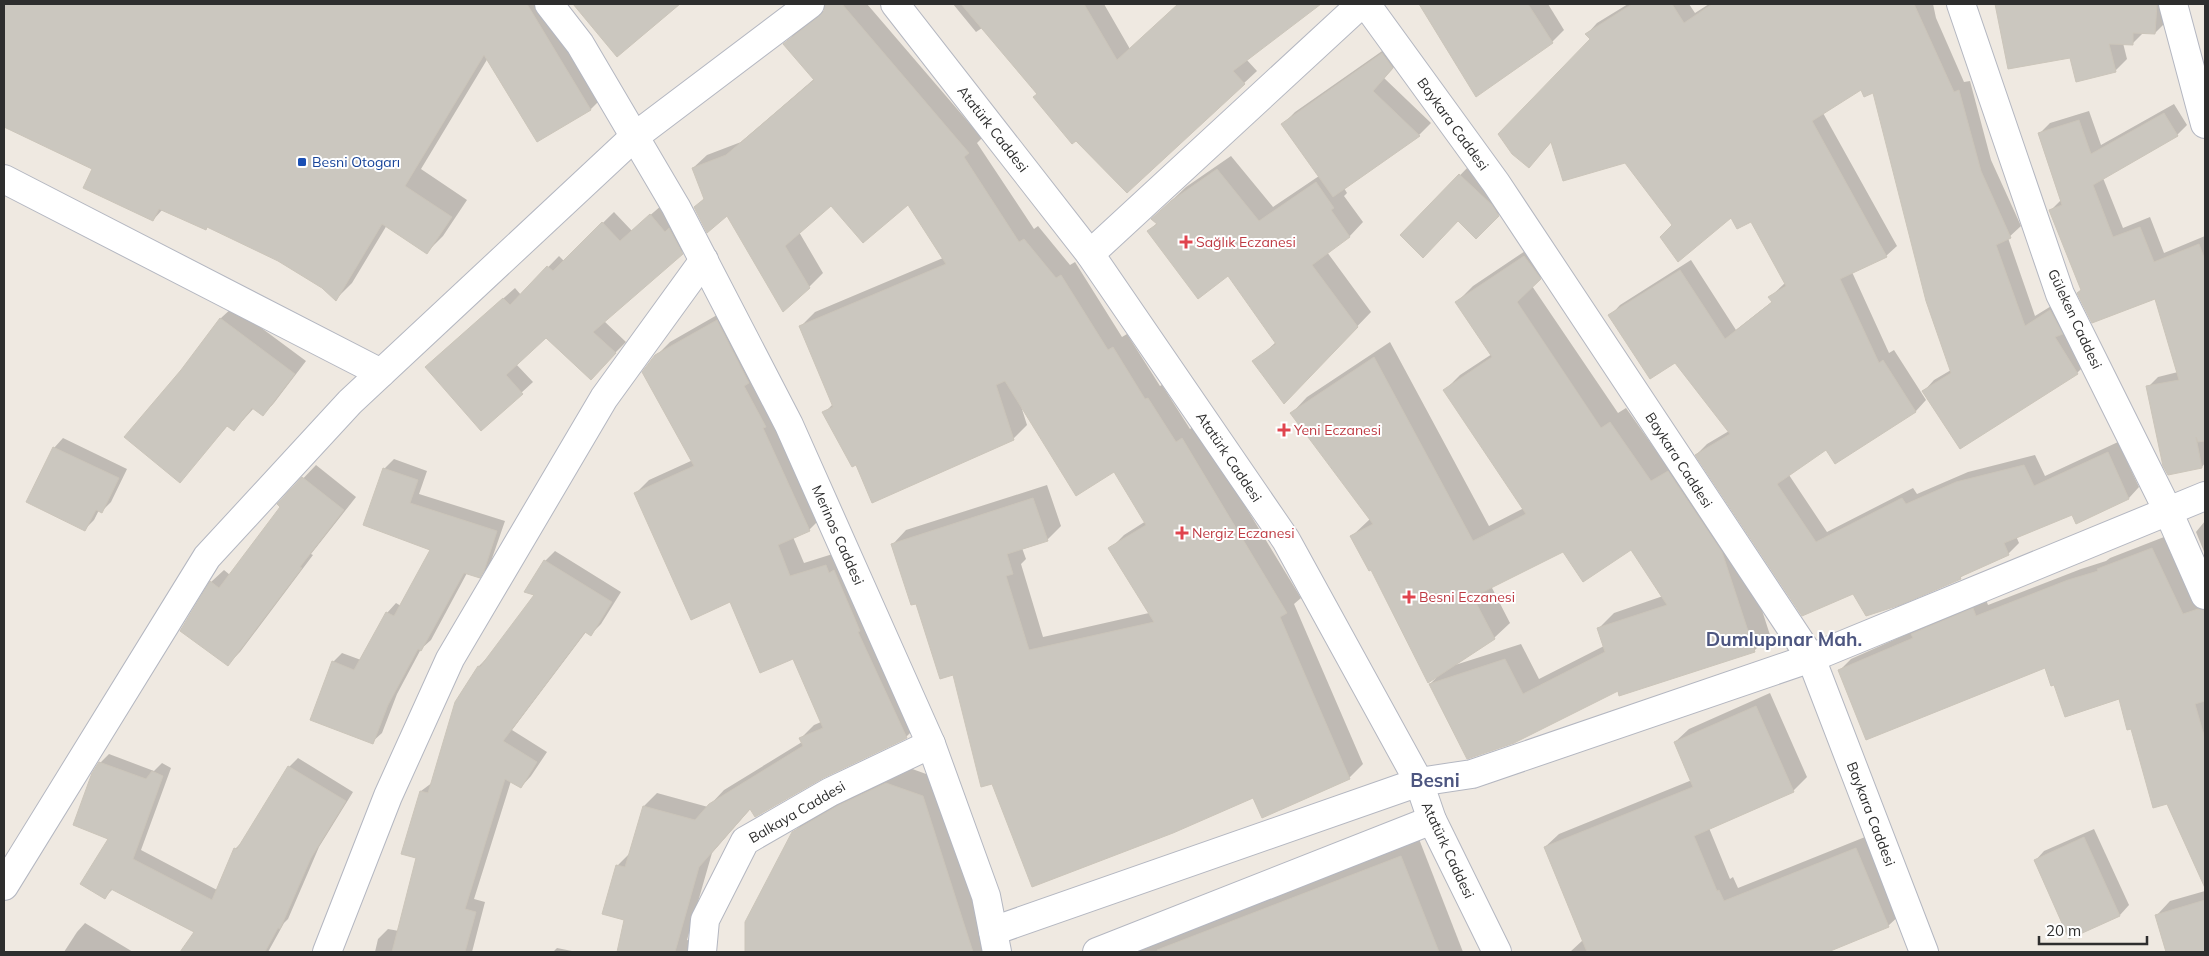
<svg xmlns="http://www.w3.org/2000/svg" width="2209" height="956" font-family="Mulish,sans-serif">
  <style>
    .shadow { fill: #0003; fill-rule: evenodd }
    .building { fill: #cbc7bf; stroke: #cbc5ba }
    .lines { fill: none; stroke-linecap: round; stroke-linejoin: round }
    .street-casing { stroke: #b4b7c1; stroke-width: 30 }
    .secondary-casing { stroke: #b4b7c1; stroke-width: 30 }
    .street { stroke: #fff; stroke-width: 28 }
    .secondary { stroke: #fff; stroke-width: 28 }
    .transit-dot { fill: #1a4fb4; stroke: #fff; stroke-width: 2 }
    .health-dot { fill: #e0444e; stroke: #fff; stroke-width: 2 }
    .labels { text-anchor: middle; dominant-baseline: central; stroke-width: 4; stroke-linejoin: round; paint-order: stroke }
    .street-label { font-size: 14px; fill: #2e2e2e; stroke: #fff }
    .transit-label { font-size: 14px; fill: #164399; stroke: #fff; text-anchor: start }
    .health-label { font-size: 14px; fill: #be3a42; stroke: #fff; text-anchor: start }
    .district-label { font-size: 19px; font-weight: bold; fill: #4d5680; stroke: #fff }
  </style>
  <rect width="100%" height="100%" fill="#efe9e1"/>
  <g class="shadow">
    <path d="M4,4H553L607,93L590,110L488,58L421,169L467,200L443,236L427,252L387,225L352,283L336,299L322,287L279,260L208,226L163,209L153,220L94,168L4,126Z"/>
    <path d="M574,4H679L617,55Z"/>
    <path d="M827,4H867L982,138L977,143L1034,229L1038,226L1070,265L1075,262L1122,337L1127,334L1160,386L1162,385L1190,429L1196,425L1301,598L1294,604L1363,764L1349,778L1254,797L954,673L917,602L893,544L906,530L1047,485L1061,526L1047,540L1022,548L1026,559L1021,564L1043,637L1149,613L1110,549L1124,535L1146,521L1115,471L1021,406L1027,425L1013,439L856,463L824,413L833,404L801,326L815,312L943,258L908,203L832,204L799,232L823,273L809,287L727,214L695,208L705,198L693,168L707,155L741,142L814,79L785,44L798,30L826,10Z"/>
    <path d="M953,4H1104L1130,49L1179,4H1319L1246,59L1257,71L1127,192L1038,94L982,28L976,32Z"/>
    <path d="M1420,4H1548L1564,30L1552,42L1476,95Z"/>
    <path d="M1628,4H1689L1695,13L1709,4H1933L1936,18L1964,82L1970,81L1991,160L2021,226L2008,238L2035,316L2061,300L2088,362L2077,373L1960,447L1924,391L1934,380L1951,370L1874,91L1862,88L1823,113L1897,246L1886,256L1852,272L1889,353L1894,350L1926,400L1916,411L1835,463L1826,449L1789,475L1827,532L1913,488L1917,494L1968,472L2035,455L2045,476L2118,442L2139,487L2129,498L2076,522L2072,513L2016,536L2019,543L2008,554L1965,574L1960,578L1854,593L1696,455L1707,444L1729,431L1675,362L1610,316L1620,305L1691,260L1736,330L1773,301L1770,297L1785,283L1752,220L1731,217L1673,225L1626,161L1552,141L1529,167L1591,39L1587,34L1597,23Z"/>
    <path d="M1996,4H2168L2167,21L2155,33L2144,32L2132,44L2123,43L2127,59L2115,71L2071,57L2009,68Z"/>
    <path d="M1395,42L1405,55L1384,78L1431,123L1419,135L1344,188L1347,193L1344,196L1363,222L1349,237L1327,252L1371,312L1298,388L1254,362L1276,342L1228,274L1149,231L1157,223L1167,205L1186,187L1231,156L1273,207L1319,176L1283,124L1295,112Z"/>
    <path d="M2174,104L2187,125L2177,135L2103,178L2123,228L2150,217L2164,253L2205,236V463L2202,467L2148,387L2158,377L2178,372L2156,298L2082,289L2051,210L2061,200L2040,133L2050,123L2089,111L2101,145Z"/>
    <path d="M1470,165L1507,206L1476,237L1459,219L1402,235Z"/>
    <path d="M662,205L693,242L604,321L626,342L601,367L546,336L516,364L533,382L482,429L437,357L515,288L521,295L559,256L564,261L614,212L632,231Z"/>
    <path d="M1540,241L1556,262L1532,286L1618,413L1626,408L1667,466L1738,536L1770,635L1754,651L1618,690L1514,742L1430,684L1436,678L1352,536L1370,519L1292,413L1307,397L1390,342L1489,526L1524,508L1445,390L1460,375L1492,354L1457,302L1473,286ZM1632,549L1663,596L1614,613L1598,629L1604,646L1539,679L1521,644L1455,665L1494,638L1510,623L1491,586L1564,550Z"/>
    <path d="M233,307L306,361L274,403L263,415L254,408L234,430L228,425L179,481L182,371L221,318Z"/>
    <path d="M731,307L823,516L809,530L793,537L804,563L839,552L919,724L906,737L751,808L712,853L687,940L692,941L690,952H619L626,920L617,866L630,853L644,806L657,793L708,807L724,790L802,742L800,739L814,725L821,722L794,658L730,601L635,494L649,480L693,460L656,356L670,342Z"/>
    <path d="M63,438L127,469L111,502L102,511L99,510L94,520L85,529L54,448Z"/>
    <path d="M394,459L427,471L419,494L505,521L489,567L479,576L467,573L431,640L421,649L397,694L382,733L372,742L333,662L342,653L361,660L387,613L396,603L401,606L432,549L384,469Z"/>
    <path d="M316,465L356,497L311,554L313,555L240,652L228,664L211,582L224,570L230,575L282,507L279,504Z"/>
    <path d="M2205,521V554L2196,532Z"/>
    <path d="M2164,537L2194,602L2205,593V885L2120,698L2055,683L2046,666L1839,671L1851,659L1916,630L1924,622L1985,597L1988,605L2081,569L2106,561L2110,558Z"/>
    <path d="M555,551L621,592L601,624L591,634L586,632L512,730L547,752L531,776L521,787L511,781L474,899L485,902L472,952H375L378,939L388,929L399,931L417,857L421,791L433,782L479,666L489,656L536,594L545,561Z"/>
    <path d="M1770,693L1807,777L1793,791L1709,828L1730,879L1733,877L1738,888L1870,835L1902,913L1888,926L1825,952H1570L1583,940L1545,847L1559,834L1692,780L1675,742L1689,729Z"/>
    <path d="M109,754L154,771L162,763L171,768L141,850L217,890L235,849L244,840L289,767L298,758L353,792L319,847L288,919L284,923L268,952H181L195,932L113,889L104,898L110,838L100,763Z"/>
    <path d="M904,766L940,779L994,952H746V922L793,833L811,815Z"/>
    <path d="M2094,829L2129,905L2120,915L2070,937L2035,861L2044,851Z"/>
    <path d="M1419,839L1463,952H1126Z"/>
    <path d="M2205,891V952H2168L2157,915L2170,901Z"/>
    <path d="M85,923L133,952H64L77,932Z"/>
    <path d="M557,948L577,952H553Z"/>
  </g>
  <g class="building">
    <path d="M4,4H527L591,110L537,142L484,55L405,186L452,217L427,254L382,224L336,301L322,288L278,261L207,227L206,230L159,209L153,221L83,188L92,169L4,127Z"/>
    <path d="M573,4H680L617,57Z"/>
    <path d="M825,4H842L969,153L964,157L1019,242L1024,239L1056,278L1061,275L1108,350L1113,347L1145,399L1148,398L1176,442L1182,438L1287,613L1280,617L1350,779L1262,818L1253,798L1173,833L1032,887L992,784L981,787L953,675L940,679L916,604L911,605L891,544L1033,498L1048,541L1007,554L1013,574L1006,576L1029,650L1154,622L1108,548L1146,525L1114,472L1076,496L1005,381L996,385L1014,440L872,503L856,465L852,467L822,412L833,407L799,326L946,264L908,205L863,243L831,206L785,246L810,288L783,312L727,216L707,233L694,207L704,199L692,168L726,155L814,80L783,44L819,16L824,11Z"/>
    <path d="M961,4H1084L1117,60L1178,4H1321L1233,71L1245,84L1127,193L1076,141L1072,144L1033,97L1037,94Z"/>
    <path d="M1419,4H1528L1553,43L1476,97Z"/>
    <path d="M1632,4H1672L1684,23L1712,4H1914L1954,92L1959,90L1981,171L2011,238L1996,245L2025,326L2050,310L2063,334L2055,337L2078,374L1960,449L1922,391L1951,373L1926,301L1873,93L1864,97L1861,90L1812,121L1887,257L1840,279L1879,363L1883,360L1916,412L1835,464L1826,450L1777,484L1816,542L1902,498L1906,504L1956,482L2024,465L2034,486L2108,452L2129,499L2076,524L2072,515L2004,543L2009,555L1960,577L1961,579L1900,605L1866,616L1853,594L1802,616L1695,455L1730,434L1675,363L1650,379L1608,315L1680,270L1725,339L1772,302L1768,297L1786,286L1751,222L1737,229L1731,218L1678,262L1660,237L1672,225L1625,163L1563,181L1551,142L1529,168L1512,154L1498,134L1590,39L1585,34Z"/>
    <path d="M1995,4H2157L2155,34L2133,33V45L2109,44L2116,72L2076,82L2070,58L2008,69Z"/>
    <path d="M1382,53L1393,68L1373,91L1420,136L1333,197L1281,124Z"/>
    <path d="M2164,113L2178,136L2093,185L2113,237L2140,227L2154,262L2199,244L2205,260V441L2198,442L2196,437L2202,468L2168,475L2163,466L2146,386L2179,380L2155,299L2092,323L2077,293L2081,290L2049,210L2062,205L2038,133L2079,120L2091,154Z"/>
    <path d="M1217,169L1259,221L1316,182L1334,208L1331,210L1350,237L1312,265L1358,327L1284,404L1252,361L1276,344L1228,276L1198,299L1147,231L1157,224L1151,219L1171,201Z"/>
    <path d="M1459,174L1492,205L1499,216L1476,239L1458,221L1423,258L1400,235Z"/>
    <path d="M650,214L665,232L669,228L683,254L593,332L616,353L591,380L546,338L506,375L523,394L481,431L425,367L503,298L510,305L547,266L553,271L602,222L620,241Z"/>
    <path d="M1524,256L1541,279L1517,302L1601,428L1610,422L1651,481L1668,471L1722,552L1755,652L1619,696L1618,691L1514,743L1467,759L1429,684L1505,659L1523,694L1605,652L1597,628L1667,605L1631,550L1583,582L1563,552L1473,597L1495,639L1428,683L1371,570L1369,571L1350,536L1373,524L1290,413L1374,357L1473,541L1526,514L1443,390L1492,357L1455,302Z"/>
    <path d="M220,318L295,374L263,416L252,408L234,431L227,426L180,483L124,437L181,370Z"/>
    <path d="M717,320L749,383L744,386L766,427L763,428L810,531L778,545L790,576L826,565L829,573L834,570L860,631L858,632L907,738L823,778L755,817L750,809L699,867L675,952H617L624,920L602,914L616,865L625,867L643,806L695,820L709,804L803,746L799,738L823,728L793,659L760,673L730,602L691,620L634,493L694,466L642,372L655,355Z"/>
    <path d="M53,447L119,478L102,513L96,510L85,531L26,502Z"/>
    <path d="M383,468L418,480L410,503L497,531L484,571L480,578L464,573L421,651L418,649L388,705L373,744L310,720L332,661L354,670L386,612L394,616L430,550L363,525Z"/>
    <path d="M302,477L344,510L300,567L302,568L228,666L180,631L210,581L219,588L280,507L277,504Z"/>
    <path d="M2152,548L2183,614L2198,609L2205,610V701L2195,704L2205,739V888L2167,804L2153,808L2131,729L2127,730L2119,699L2065,717L2054,685L2051,686L2045,668L1866,740L1838,670L1913,638L1911,634L1973,608L1976,616L2068,580L2098,571L2097,569Z"/>
    <path d="M544,560L612,602L591,636L585,632L503,741L537,762L521,788L505,779L465,909L476,912L465,952H392L416,858L401,854L420,791L428,793L455,702L478,666L480,667L534,595L524,592Z"/>
    <path d="M1756,706L1794,792L1694,836L1717,891L1719,890L1724,901L1856,848L1889,927L1828,952H1587L1544,847L1693,787L1674,742Z"/>
    <path d="M99,762L146,779L152,771L163,776L133,859L212,900L234,848L237,849L288,766L346,801L311,858L280,929L278,928L265,952H180L194,932L111,889L105,899L80,884L108,839L73,825L92,773Z"/>
    <path d="M886,783L923,796L973,952H745V922L792,832L837,806Z"/>
    <path d="M2084,837L2120,916L2069,939L2034,860Z"/>
    <path d="M1401,856L1439,952H1158L1157,950Z"/>
    <path d="M2205,900V952H2166L2155,915Z"/>
  </g>
  <g class="lines">
    <defs>
      <g id="street">
        <path d="M549,4L580,44L676,207L789,425L931,744L986,896L997,952"/>
        <path d="M1961,4L2060,294L2168,511L2205,595"/>
        <path d="M2173,4L2205,124"/>
        <path d="M4,179L381,373"/>
        <path d="M993,931L1419,782L1472,774L1811,658L2205,496"/>
        <path d="M327,952L388,796L450,659L604,398L704,260"/>
        <path d="M1097,952L1432,820"/>
      </g>
      <g id="secondary">
        <path d="M895,4L1090,254L1286,540L1419,782L1432,820L1497,952"/>
        <path d="M1366,4L1496,183L1811,658L1924,952"/>
        <path d="M1090,254L1361,4"/>
        <path d="M4,886L207,557L350,402L634,137L810,4"/>
        <path d="M702,952L705,920L745,841L830,792L931,744"/>
      </g>
    </defs>
    <use href="#street" class="street-casing"/>
    <use href="#secondary" class="secondary-casing"/>
    <use href="#street" class="street"/>
    <use href="#secondary" class="secondary"/>
  </g>
  <rect class="transit-dot" x="297" y="157" width="10" height="10" rx="2.5"/>
  <g class="health-dot">
    <path d="M1183.5 234.5h5v5h5v5h-5v5h-5v-5h-5v-5h5z"/>
    <path d="M1281.5 422.5h5v5h5v5h-5v5h-5v-5h-5v-5h5z"/>
    <path d="M1179.5 525.5h5v5h5v5h-5v5h-5v-5h-5v-5h5z"/>
    <path d="M1406.5 589.5h5v5h5v5h-5v5h-5v-5h-5v-5h5z"/>
  </g>
  <g class="labels">
    <g class="street-label">
      <text transform="translate(1453 124) rotate(54)">Baykara Caddesi</text>
      <text transform="translate(993 129) rotate(52)">Atatürk Caddesi</text>
      <text transform="translate(2075 319) rotate(65)">Güleken Caddesi</text>
      <text transform="translate(1229 457) rotate(56)">Atatürk Caddesi</text>
      <text transform="translate(1679 460) rotate(57)">Baykara Caddesi</text>
      <text transform="translate(838 535) rotate(66)">Merinos Caddesi</text>
      <text transform="translate(797 812) rotate(-30)">Balkaya Caddesi</text>
      <text transform="translate(1871 814) rotate(69)">Baykara Caddesi</text>
      <text transform="translate(1448 850) rotate(65)">Atatürk Caddesi</text>
    </g>
    <g class="transit-label">
      <text x="312" y="162">Besni Otogarı</text>
    </g>
    <g class="health-label">
      <text x="1196" y="242">Sağlık Eczanesi</text>
      <text x="1294" y="430">Yeni Eczanesi</text>
      <text x="1192" y="533">Nergiz Eczanesi</text>
      <text x="1419" y="597">Besni Eczanesi</text>
    </g>
    <g class="district-label">
      <text x="1784" y="639">Dumlupınar Mah.</text>
      <text x="1435" y="780">Besni</text>
    </g>
  </g>
  <rect width="2209" height="956" fill="none" stroke="#2e2e2e" stroke-width="10"/>
  <path d="M2039 936v8h108v-8" fill="none" stroke="#2e2e2e" stroke-width="2.5"/>
  <text x="2046" y="936" font-size="15" fill="#2e2e2e" stroke="#ffffff" stroke-width="4" paint-order="stroke">20 m</text>
</svg>
